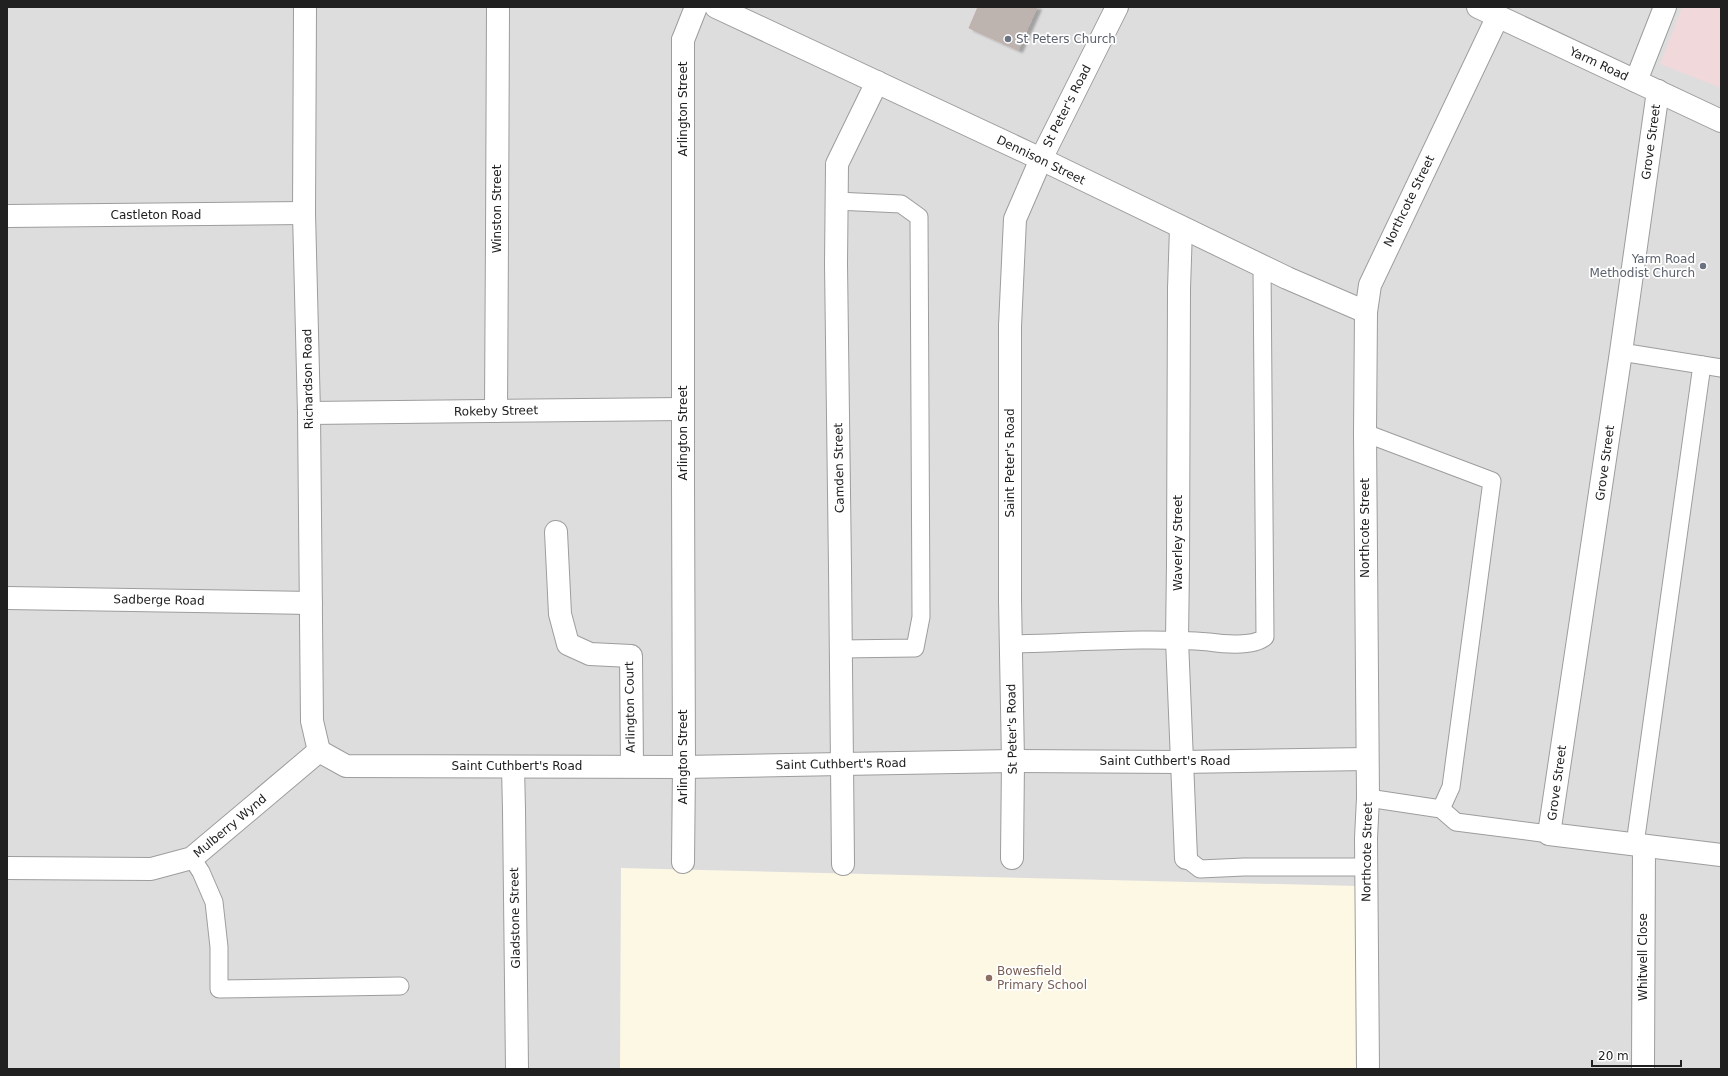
<svg xmlns="http://www.w3.org/2000/svg" width="1728" height="1076" font-family="'DejaVu Sans',sans-serif">
  <style>
    .residential { fill: #deddde }
    .commercial { fill: #f0d8db }
    .education { fill: #fdf8e3 }
    .building { fill: #bdb4b0; stroke: #c1b0aa; filter: url(#shadow) }
    .lines { fill: none; stroke-linecap: round; stroke-linejoin: round }
    .service-casing { stroke: #9d9d9d; stroke-width: 19 }
    .pedestrian-casing { stroke: #9d9d9d; stroke-width: 24 }
    .minor-casing { stroke: #9d9d9d; stroke-width: 24 }
    .tertiary-casing { stroke: #9d9d9d; stroke-width: 24 }
    .service { stroke: #fff; stroke-width: 17 }
    .pedestrian { stroke: #fff; stroke-width: 22 }
    .minor { stroke: #fff; stroke-width: 22 }
    .tertiary { stroke: #fff; stroke-width: 22 }
    .worship-dot { fill: #6b7280; stroke: #fff; stroke-width: 1.5 }
    .education-dot { fill: #8d6e63; stroke: #fff; stroke-width: 1.5 }
    .labels { text-anchor: middle; dominant-baseline: central; stroke-width: 3.5; stroke-linejoin: round; paint-order: stroke }
    .worship-label { font-size: 12px; fill: #5b616d; stroke: #fff; text-anchor: start }
    .street-label { font-size: 12px; fill: #202020; stroke: #fff }
    .education-label { font-size: 12px; fill: #785e54; stroke: #fff; text-anchor: start }
  </style>
  <defs>
    <filter id="shadow"><feDropShadow dx="4.5" dy="2.5" stdDeviation="1" flood-color="#0004"/></filter>
  </defs>
  <rect width="100%" height="100%" fill="#f0ece7"/>
  <rect class="residential" x="7" y="7" width="1714" height="1062"/>
  <path class="commercial" d="M1682,7H1721V88L1660,64Z"/>
  <path class="education" d="M621,868L1357,886L1359,1069H620Z"/>
  <path class="building" d="M978,7H1037L1018,50L969,28Z"/>
  <g class="lines">
    <defs>
      <g id="service">
        <path d="M836,201L901,204L919,217L921,617L915,648L840,649"/>
        <path d="M1621,352L1721,368"/>
        <path d="M1365,433L1492,481L1451,787L1441,809"/>
        <path d="M1011,644C1077,643 1143,637 1209,642C1223,644 1254,647 1265,637L1262,267"/>
        <path d="M1368,798L1441,809L1456,822L1549,834"/>
        <path d="M1635,844L1702,365"/>
        <path d="M192,858L201,872L214,902L219,947V989L400,986"/>
        <path d="M1186,858L1200,869L1244,867H1366"/>
      </g>
      <g id="pedestrian">
        <path d="M683,40V313"/>
        <path d="M497,237L498,7"/>
        <path d="M836,264L840,568"/>
        <path d="M1010,326V600"/>
        <path d="M683,482L684,767"/>
        <path d="M1178,565L1179,289"/>
        <path d="M842,764L1013,761"/>
        <path d="M513,767L514,810"/>
      </g>
      <g id="minor">
        <path d="M305,7L304,213L309,413L312,721L319,751"/>
        <path d="M716,7L1041,159L1287,278L1366,312"/>
        <path d="M683,40L696,7"/>
        <path d="M1636,81L1665,7"/>
        <path d="M1658,91L1621,352L1549,834L1721,855"/>
        <path d="M7,216L304,213"/>
        <path d="M836,264L837,164L877,82"/>
        <path d="M1179,289L1181,228"/>
        <path d="M683,313V482"/>
        <path d="M1010,326L1015,219L1041,159L1117,7"/>
        <path d="M496,411L497,237"/>
        <path d="M309,413L683,409"/>
        <path d="M556,532L560,614L568,644L590,654L631,656L632,766"/>
        <path d="M1178,565L1177,640L1186,858"/>
        <path d="M840,568L843,864"/>
        <path d="M7,598L311,603"/>
        <path d="M1010,600L1013,761L1012,858"/>
        <path d="M319,751L346,766L684,767L842,764"/>
        <path d="M1013,761L1181,762L1367,759"/>
        <path d="M514,810L517,1069"/>
        <path d="M683,862L684,767"/>
        <path d="M7,868L151,869L192,858L319,751"/>
        <path d="M1368,1069L1366,838L1368,798L1365,433L1366,312L1370,285L1498,16"/>
        <path d="M1643,1069L1644,846"/>
      </g>
      <path id="tertiary" d="M1478,7L1721,121"/>
    </defs>
    <use href="#service" class="service-casing"/>
    <use href="#pedestrian" class="pedestrian-casing"/>
    <use href="#minor" class="minor-casing"/>
    <use href="#tertiary" class="tertiary-casing"/>
    <use href="#service" class="service"/>
    <use href="#pedestrian" class="pedestrian"/>
    <use href="#minor" class="minor"/>
    <use href="#tertiary" class="tertiary"/>
  </g>
  <g class="worship-dot">
    <circle cx="1008" cy="39" r="4"/>
    <circle cx="1703" cy="266" r="4"/>
  </g>
  <circle class="education-dot" cx="989" cy="978" r="4"/>
  <g class="labels">
    <g class="worship-label">
      <text x="1016" y="39">St Peters Church</text>
      <text x="1695" y="259" text-anchor="end">Yarm Road<tspan x="1695" dy="14">Methodist Church</tspan></text>
    </g>
    <g class="street-label">
      <text transform="translate(1599 64) rotate(25)">Yarm Road</text>
      <text transform="translate(1067 106) rotate(-63)">St Peter's Road</text>
      <text transform="translate(683 109) rotate(-90)">Arlington Street</text>
      <text transform="translate(1651 142) rotate(-82)">Grove Street</text>
      <text transform="translate(1041 160) rotate(26)">Dennison Street</text>
      <text transform="translate(1409 201) rotate(-64)">Northcote Street</text>
      <text transform="translate(497 209) rotate(-90)">Winston Street</text>
      <text x="156" y="215">Castleton Road</text>
      <text transform="translate(308 379) rotate(-91)">Richardson Road</text>
      <text transform="translate(496 411) rotate(-1)">Rokeby Street</text>
      <text transform="translate(683 433) rotate(-90)">Arlington Street</text>
      <text transform="translate(1010 463) rotate(-90)">Saint Peter's Road</text>
      <text transform="translate(1605 463) rotate(-82)">Grove Street</text>
      <text transform="translate(839 468) rotate(-91)">Camden Street</text>
      <text transform="translate(1365 528) rotate(-90)">Northcote Street</text>
      <text transform="translate(1178 543) rotate(-90)">Waverley Street</text>
      <text transform="translate(159 600) rotate(1)">Sadberge Road</text>
      <text transform="translate(630 707) rotate(-91)">Arlington Court</text>
      <text transform="translate(1012 729) rotate(-91)">St Peter's Road</text>
      <text transform="translate(683 757) rotate(-90)">Arlington Street</text>
      <text x="1165" y="761">Saint Cuthbert's Road</text>
      <text transform="translate(841 764) rotate(-1)">Saint Cuthbert's Road</text>
      <text x="517" y="766">Saint Cuthbert's Road</text>
      <text transform="translate(1557 783) rotate(-82)">Grove Street</text>
      <text transform="translate(230 826) rotate(-40)">Mulberry Wynd</text>
      <text transform="translate(1367 852) rotate(-89)">Northcote Street</text>
      <text transform="translate(515 918) rotate(-91)">Gladstone Street</text>
      <text transform="translate(1643 957) rotate(-90)">Whitwell Close</text>
    </g>
    <g class="education-label">
      <text x="997" y="971">Bowesfield<tspan x="997" dy="14">Primary School</tspan></text>
    </g>
  </g>
  <rect width="1728" height="1076" fill="none" stroke="#202020" stroke-width="16"/>
  <path d="M1592 1060v6h89v-6" fill="none" stroke="#202020" stroke-width="2"/>
  <text x="1598" y="1060" font-size="12" fill="#202020" stroke="#ffffff" stroke-width="3" paint-order="stroke">20 m</text>
</svg>
